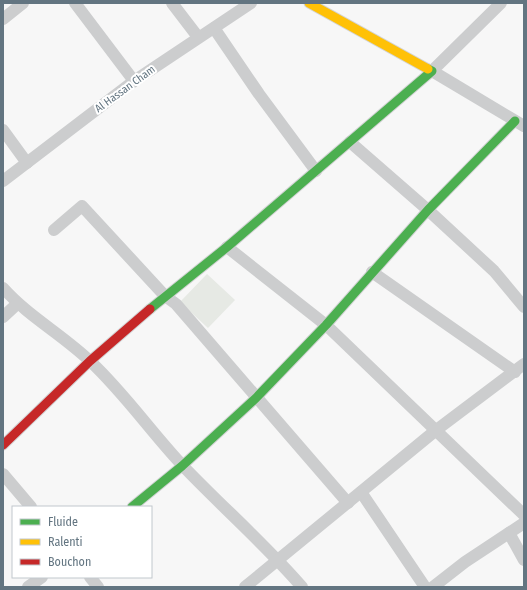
<svg xmlns="http://www.w3.org/2000/svg" width="527" height="590" font-family="'Fira Sans Condensed',sans-serif">
  <style>
    .green { fill: #e6e9e4 }
    .lines { fill: none; stroke-linecap: round; stroke-linejoin: round }
    .fast-casing { stroke: #d3d4d5; stroke-width: 11 }
    .slow-casing { stroke: #d3d4d5; stroke-width: 11 }
    .jam-casing { stroke: #d3d4d5; stroke-width: 11 }
    .street { stroke: #cccdce; stroke-width: 12 }
    .fast { stroke: #4caf50; stroke-width: 9 }
    .slow { stroke: #ffc107; stroke-width: 9 }
    .jam { stroke: #c62828; stroke-width: 9 }
    .labels { text-anchor: middle; dominant-baseline: central; stroke-width: 4; stroke-linejoin: round; paint-order: stroke }
    .street-label { font-size: 11px; fill: #637581; stroke: #fff }
  </style>
  <rect width="100%" height="100%" fill="#f7f7f7"/>
  <path class="green" d="M207,274L235,300L208,328L180,302Z"/>
  <g class="lines">
    <defs>
      <g id="fast">
        <path d="M150,309L227,247L432,71L428,69"/>
        <path d="M132,507L182,466L256,398L326,325L428,210L515,121"/>
      </g>
      <path id="slow" d="M309,3L428,69"/>
      <path id="jam" d="M3,445L90,361L150,309"/>
    </defs>
    <use href="#fast" class="fast-casing"/>
    <use href="#slow" class="slow-casing"/>
    <use href="#jam" class="jam-casing"/>
    <g class="street">
      <path d="M75,3L134,81"/>
      <path d="M172,3L198,37"/>
      <path d="M501,3L432,71L524,126"/>
      <path d="M3,19L23,3"/>
      <path d="M214,28L259,94L316,171"/>
      <path d="M3,130L27,163"/>
      <path d="M350,142L428,210L494,271L524,307"/>
      <path d="M3,181L134,81L251,3"/>
      <path d="M54,230L82,206L165,296L176,304L348,503"/>
      <path d="M227,247L326,325L524,515"/>
      <path d="M372,272L515,372"/>
      <path d="M3,288C29,317 63,335 91,362C125,394 151,432 183,466C222,507 265,544 302,587"/>
      <path d="M3,317L17,304"/>
      <path d="M3,474L31,507"/>
      <path d="M361,492L425,587"/>
      <path d="M509,533L524,560"/>
      <path d="M90,577L98,587"/>
      <path d="M28,587L42,577"/>
      <path d="M245,587L435,431L524,364"/>
      <path d="M433,587L465,562L524,523"/>
    </g>
    <use href="#fast" class="fast"/>
    <use href="#slow" class="slow"/>
    <use href="#jam" class="jam"/>
  </g>
  <g class="labels">
    <g class="street-label">
      <text transform="translate(125 89) rotate(-36)">Al Hassan Cham</text>
    </g>
  </g>
  <rect width="527" height="590" fill="none" stroke="#637581" stroke-width="8"/>
  <rect x="12" y="506" width="140" height="72" fill="#ffffff" stroke="#c1c8cd"/>
  <rect x="20" y="519" width="20" height="6" fill="#4caf50" stroke="#c1c8cd"/>
  <text x="48" y="526" font-size="12" fill="#637581">Fluide</text>
  <rect x="20" y="539" width="20" height="6" fill="#ffc107" stroke="#c1c8cd"/>
  <text x="48" y="546" font-size="12" fill="#637581">Ralenti</text>
  <rect x="20" y="559" width="20" height="6" fill="#c62828" stroke="#c1c8cd"/>
  <text x="48" y="566" font-size="12" fill="#637581">Bouchon</text>
</svg>
